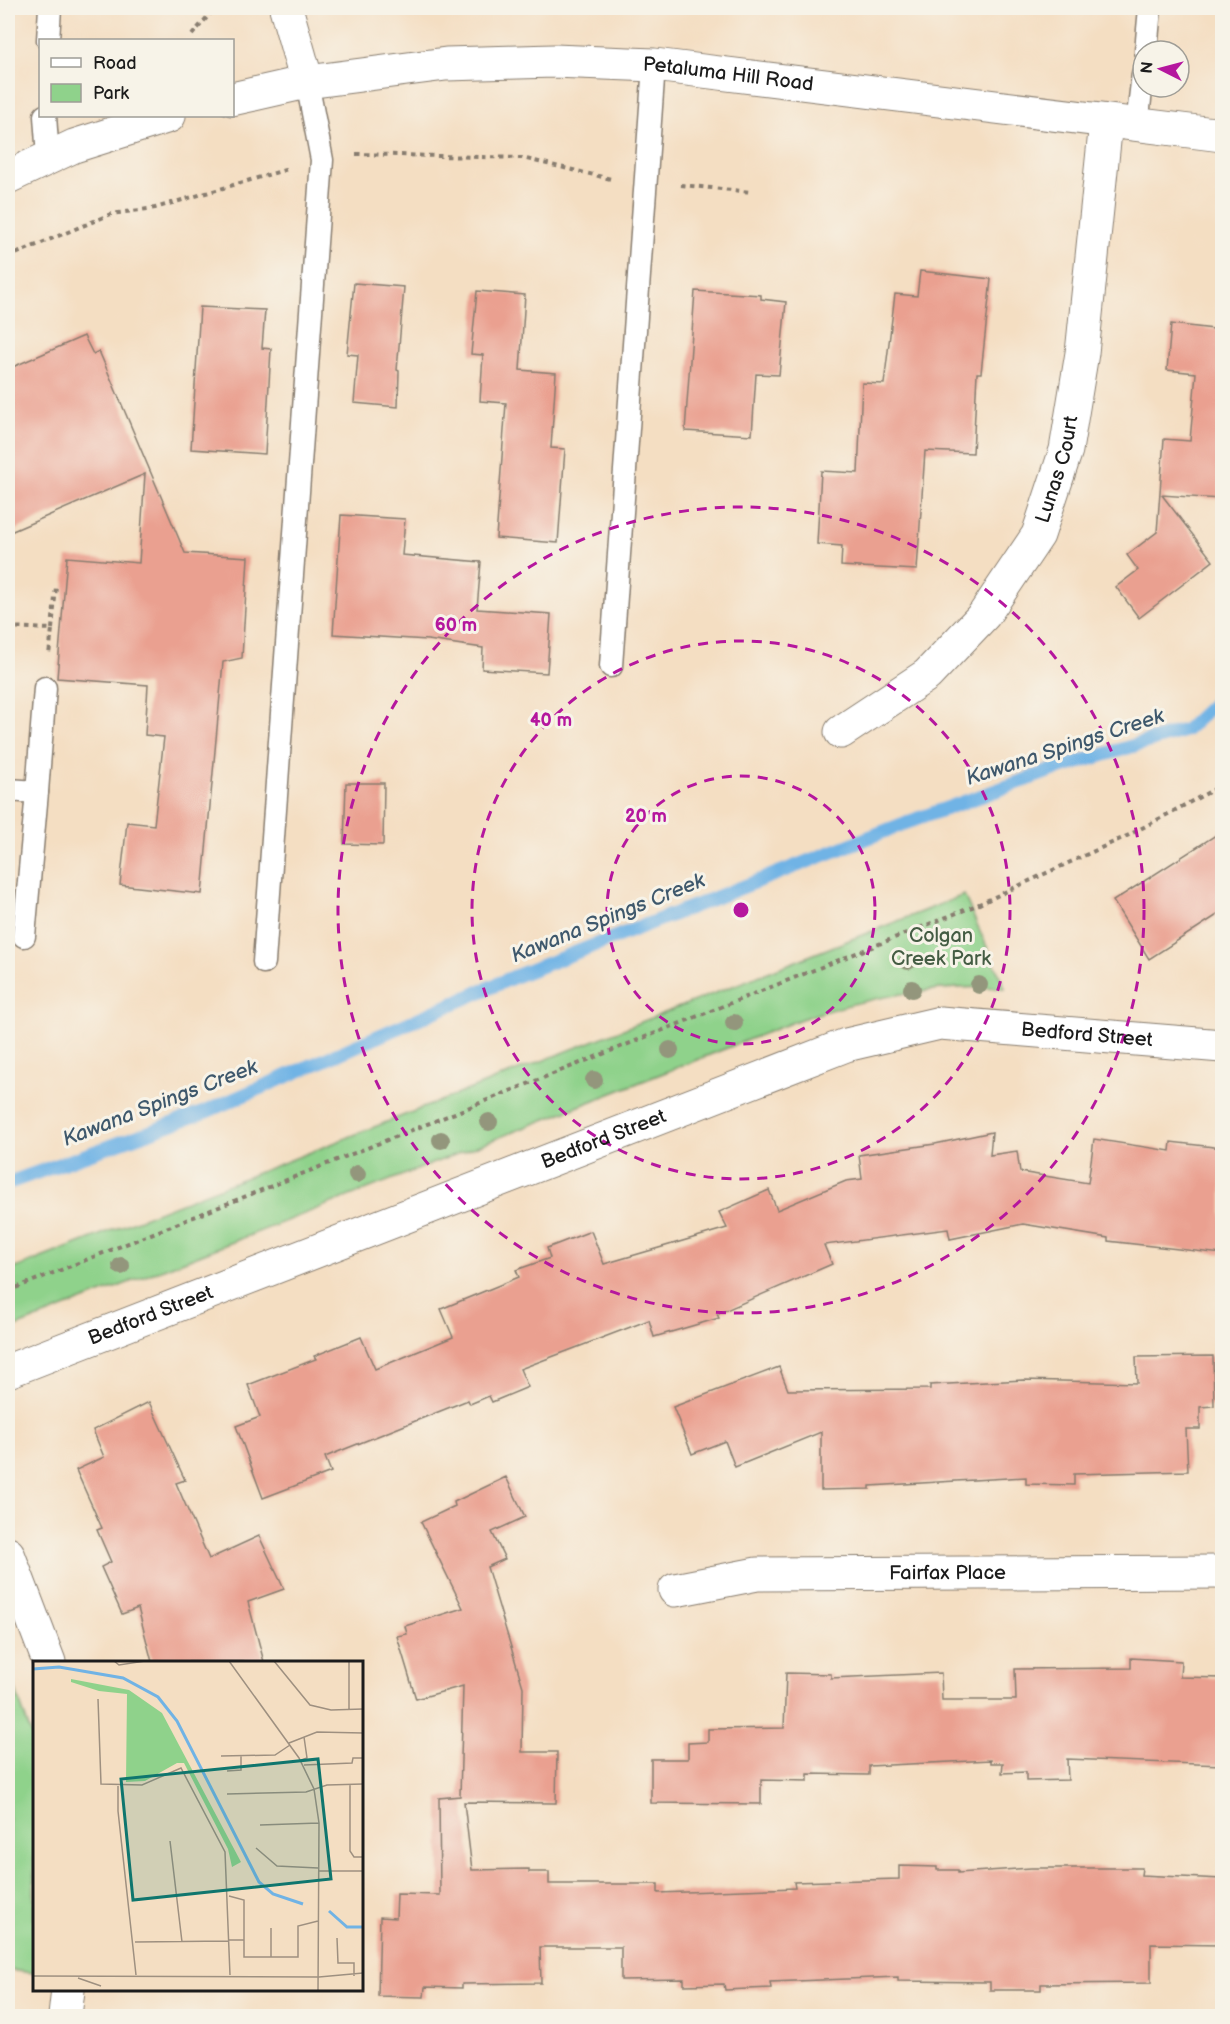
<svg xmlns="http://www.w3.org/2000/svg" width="1230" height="2024" font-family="'Balsamiq Sans',sans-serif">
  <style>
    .green { fill: #8fd28b; stroke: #567754; stroke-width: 1.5 }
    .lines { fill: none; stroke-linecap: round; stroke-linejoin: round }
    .stream { stroke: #70b3e5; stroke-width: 14 }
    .building { fill: #eaa090 }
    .lane-casing { stroke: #887d6f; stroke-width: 25 }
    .street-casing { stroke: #887d6f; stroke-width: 35 }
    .secondary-casing { stroke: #887d6f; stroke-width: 35 }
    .path { stroke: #887d6f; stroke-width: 4; stroke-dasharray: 4.5 4.5; stroke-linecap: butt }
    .lane { stroke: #fff; stroke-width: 22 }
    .street { stroke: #fff; stroke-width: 33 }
    .secondary { stroke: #fff; stroke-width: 33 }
    .tree { fill: #93967c }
    .ring { fill: none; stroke: #b5179e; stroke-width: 3; stroke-dasharray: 10 8 }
    .labels { text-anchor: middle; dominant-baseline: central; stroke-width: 6; stroke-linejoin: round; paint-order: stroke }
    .street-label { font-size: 20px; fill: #1c1c1c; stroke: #f7f3e8 }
    .park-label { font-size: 20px; fill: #445c43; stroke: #f7f3e8 }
    .water-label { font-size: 21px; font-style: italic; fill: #3e586c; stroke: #f7f3e8 }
    .inset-river { fill: none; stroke: #70b3e5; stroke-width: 3 }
    .inset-road { fill: none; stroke: #9e9080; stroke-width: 1.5 }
    .view { fill: #0f766e; fill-opacity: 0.15; stroke: #0f766e; stroke-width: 3 }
    .inset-edge { fill: none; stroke: #1c1c1c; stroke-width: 3 }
    .centre { fill: #b5179e; stroke: #f7f3e8; stroke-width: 3 }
    .ring-label { font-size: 18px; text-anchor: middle; font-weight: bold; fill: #b5179e; stroke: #f7f3e8; stroke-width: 6; stroke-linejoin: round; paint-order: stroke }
  </style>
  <rect width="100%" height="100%" fill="#f7f3e8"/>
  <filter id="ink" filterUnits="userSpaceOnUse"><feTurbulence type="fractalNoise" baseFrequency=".0167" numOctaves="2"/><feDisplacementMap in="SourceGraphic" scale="12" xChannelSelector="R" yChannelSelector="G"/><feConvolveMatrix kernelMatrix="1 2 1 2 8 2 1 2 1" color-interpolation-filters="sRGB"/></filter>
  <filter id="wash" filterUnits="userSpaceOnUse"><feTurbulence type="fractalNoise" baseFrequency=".008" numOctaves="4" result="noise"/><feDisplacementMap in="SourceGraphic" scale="24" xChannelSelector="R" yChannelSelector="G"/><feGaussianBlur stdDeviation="1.35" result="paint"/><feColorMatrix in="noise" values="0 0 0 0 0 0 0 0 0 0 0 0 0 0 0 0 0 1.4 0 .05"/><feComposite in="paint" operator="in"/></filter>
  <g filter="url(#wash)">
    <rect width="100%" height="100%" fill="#f4dec2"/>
    <g class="green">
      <path d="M964,895L1005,988C937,984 864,998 801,1019L8,1330V1271Z"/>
      <path d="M8,1668L34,1743V1973L8,1970Z"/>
    </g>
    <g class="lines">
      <path class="stream" d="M8,1183L205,1112L516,976L903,824L1053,770L1186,730L1222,696"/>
    </g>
    <g id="blocks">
      <g class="building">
        <path d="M920,271L991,279L981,373H977L973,453L925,451L917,570L841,566L842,546L817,544L821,471L858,473L862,383L884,384L895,294L917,296Z"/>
        <path d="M354,283L404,287L397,370L399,371L398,407L354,403L358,355L347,354Z"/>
        <path d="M477,291L525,295L520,370L556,373L551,448L565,449L558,543L496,538L506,403L480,401L483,355L471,354Z"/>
        <path d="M695,291L761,295V299L786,302L779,375L756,374L752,435L685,431Z"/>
        <path d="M200,307L265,310L262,348L271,349L265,454L191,449Z"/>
        <path d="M1171,324L1222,330L1220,499L1162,495L1213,561L1139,618L1116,587L1138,570L1127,555L1157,532L1164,439L1190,441L1196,373L1167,370Z"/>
        <path d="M84,336L93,354L99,351L185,553L248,557L242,658L223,662L202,894L120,885L127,822L154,825L164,737L145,735L148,685L57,678L67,557L139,563L145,474L8,533V369Z"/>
        <path d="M341,515L405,519L402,555L481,562L477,609L551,614L547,673L482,669L483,648L428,640L333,634Z"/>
        <path d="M346,783H384L383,845L344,844Z"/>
        <path d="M1222,831V912L1149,959L1113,901Z"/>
        <path d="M992,1132L990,1155L1017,1151L1020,1172L1088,1183L1094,1139L1170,1151L1171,1142L1222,1148V1254L1108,1241V1238L1023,1224L950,1239L948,1229L824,1245L832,1264L717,1314L719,1318L654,1337L649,1320L520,1369L528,1387L492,1402L489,1396L470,1404L468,1400L325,1457L331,1472L263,1498L236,1426L260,1417L248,1385L316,1359L314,1356L361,1337L375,1369L453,1337L441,1309L519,1277L516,1270L550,1258L547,1248L591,1231L604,1264L727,1228L719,1212L769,1190L777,1210L846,1181L862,1179L859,1155L935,1144Z"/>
        <path d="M1213,1356L1214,1406L1200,1407V1429H1186L1188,1471L1074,1474V1485L1026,1484V1477L870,1486V1489L821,1490V1432L735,1467L725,1441L692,1454L673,1407L779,1367L788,1390L930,1389V1385L1024,1380L1137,1383L1136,1357Z"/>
        <path d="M149,1402L185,1480L176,1483L209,1559L259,1536L284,1589L248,1602L264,1662H152L138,1608L122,1614L101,1567L111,1562L97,1530L102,1528L76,1470L104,1457L93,1430Z"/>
        <path d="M506,1477L525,1517L492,1532L505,1559L487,1567L523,1687L522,1752H557L556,1803L464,1802L472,1870L529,1869V1872H549V1884H658V1893L795,1888L794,1882L899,1879V1866L937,1867V1870H958V1873L1031,1868H1142L1141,1875L1222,1879V1945L1151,1944V1983L1041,1984V1990H990V1982L898,1981V1977L770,1982L771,1988L725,1990L724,1984L684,1985V1979L621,1980V1947H540L541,1983L462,1984V1988L425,1987L424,1997L378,1996L380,1917L396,1918L397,1894L440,1895L439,1798L460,1796L463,1686L416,1699L397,1636L407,1634L405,1626L463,1608L421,1522L455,1506L454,1502Z"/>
        <path d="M1131,1658L1181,1661L1180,1677L1222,1678V1765L1067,1759L1068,1780L1026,1781V1772L1002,1773L1003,1763H991V1760L869,1766V1775L808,1774V1781L761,1780V1804L651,1803V1759H688V1743L708,1742V1729L784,1728L786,1673L831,1674V1678L941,1673L942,1700H1016L1015,1669L1131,1668Z"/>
      </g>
    </g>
  </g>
  <g filter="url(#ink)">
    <use href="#blocks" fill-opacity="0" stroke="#887d6f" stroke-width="1.5"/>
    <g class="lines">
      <defs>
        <g id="lane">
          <path d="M48,40L50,8"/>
          <path d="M1146,51L1150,8"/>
          <path d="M45,116L48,157"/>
          <path d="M1137,125L1143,74"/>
          <path d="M611,666L654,65"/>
          <path d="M8,790L37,792L24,936"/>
          <path d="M37,792L45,688"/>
          <path d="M264,962L322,160L307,82"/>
        </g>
        <g id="street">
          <path d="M286,8L307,82"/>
          <path id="s1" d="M841,732L927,675L984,615L1038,535L1066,450L1082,353L1106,122"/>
          <path id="s2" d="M8,1371L846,1045L940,1023L1222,1046"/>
          <path d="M8,1554L49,1662"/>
          <path id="s3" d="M675,1590L757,1574L1222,1572"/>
          <path d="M65,2016L68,1990"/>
        </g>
        <g id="secondary">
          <path id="s4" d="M232,99L307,82L446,64L554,61L654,65L1222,135"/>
          <path d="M8,177L74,146L169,116"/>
        </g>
      </defs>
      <use href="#lane" class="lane-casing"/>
      <use href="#street" class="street-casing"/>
      <use href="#secondary" class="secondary-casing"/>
      <g class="path">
        <path d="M192,35L215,8"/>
        <path d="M356,154L522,158L611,179"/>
        <path d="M681,185L752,192"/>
        <path d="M8,257L111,214L155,208L288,169"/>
        <path d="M8,627L52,629L49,655"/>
        <path d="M52,629L56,587"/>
        <path d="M8,1291L977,905L1129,835L1222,785"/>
      </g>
      <use href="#lane" class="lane"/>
      <use href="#street" class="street"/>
      <use href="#secondary" class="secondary"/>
    </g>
    <g class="tree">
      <circle cx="908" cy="961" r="9"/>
      <circle cx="979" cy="985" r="9"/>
      <circle cx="912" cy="989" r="9"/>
      <circle cx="734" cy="1023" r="9"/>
      <circle cx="670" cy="1050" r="9"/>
      <circle cx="594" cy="1080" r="9"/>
      <circle cx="489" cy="1122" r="9"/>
      <circle cx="441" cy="1140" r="9"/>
      <circle cx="357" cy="1174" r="9"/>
      <circle cx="121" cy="1266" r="9"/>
    </g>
  </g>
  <g class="ring">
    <circle cx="741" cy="910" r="134"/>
    <circle cx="741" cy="910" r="269"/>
    <circle cx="741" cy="910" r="403"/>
  </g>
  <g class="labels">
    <g class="street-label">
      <text stroke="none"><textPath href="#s4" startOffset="500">Petaluma Hill Road</textPath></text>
      <text stroke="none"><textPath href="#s1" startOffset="351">Lunas Court</textPath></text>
      <text stroke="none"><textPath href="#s2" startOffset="1143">Bedford Street</textPath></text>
      <text stroke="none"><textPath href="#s2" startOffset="639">Bedford Street</textPath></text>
      <text stroke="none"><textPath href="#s2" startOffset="153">Bedford Street</textPath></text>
      <text stroke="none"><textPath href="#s3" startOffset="274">Fairfax Place</textPath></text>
    </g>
    <g class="park-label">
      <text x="941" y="936">Colgan<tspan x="941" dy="23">Creek Park</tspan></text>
    </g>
    <g class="water-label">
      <text transform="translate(1065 747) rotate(-18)">Kawana Spings Creek</text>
      <text transform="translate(608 918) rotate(-22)">Kawana Spings Creek</text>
      <text transform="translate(160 1103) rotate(-21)">Kawana Spings Creek</text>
    </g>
  </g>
  <g transform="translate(33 1661)">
    <rect width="330" height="330" fill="#f4dec2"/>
    <path d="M38,18L96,29L129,52L208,201L199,206L195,188L151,102H144L112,120L93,121L94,33L66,30L38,21Z" fill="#8fd28b"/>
    <path class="inset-river" d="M0,8L26,6L90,17L125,36L144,60L226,221L240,233L270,243M296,250L314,266H330"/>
    <path class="inset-road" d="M81,0L86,4L112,0M196,0L266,97L281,128L286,162L285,330M241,0L277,44L298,49L330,48M316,0V48M65,38L68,123L109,124L148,107L192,191L197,314M256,82L284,71L330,72M188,95L242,94L257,84M268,99L274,97L271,76M271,104L319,102L320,97H330M194,110L208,109V95M317,123V190L321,196H330M85,125V150L103,314M194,133L273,131L294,124L330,123M227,164L286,162M137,180L149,281M223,187L244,205L285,207M285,210H330M196,235L211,239V279H196M238,267V296M304,277L305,302H321V315M211,279V296H265V265L285,260M102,281L196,280M0,315L286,316L330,312M45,317L68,325"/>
    <path class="view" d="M285,98L298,218L100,239L88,118Z"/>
    <rect width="330" height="330" class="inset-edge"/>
  </g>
  <circle cx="741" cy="910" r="9" class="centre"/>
  <g class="ring-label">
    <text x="456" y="631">60 m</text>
    <text x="551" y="726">40 m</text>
    <text x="646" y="822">20 m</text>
  </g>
  <rect width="1230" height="2024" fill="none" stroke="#f7f3e8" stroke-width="30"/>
  <rect x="39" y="39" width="195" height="78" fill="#f7f3e8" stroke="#9f9d96" stroke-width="1.5"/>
  <rect x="51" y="58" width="30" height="9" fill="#ffffff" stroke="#9f9d96" stroke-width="1.5"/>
  <text x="93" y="69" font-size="18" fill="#1c1c1c">Road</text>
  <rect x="51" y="84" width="30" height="18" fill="#8fd28b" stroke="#9f9d96" stroke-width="1.5"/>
  <text x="93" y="99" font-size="18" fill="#1c1c1c">Park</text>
  <g transform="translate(1161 69) rotate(276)"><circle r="28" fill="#f7f3e8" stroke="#9f9d96" stroke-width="1.5"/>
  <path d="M0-4.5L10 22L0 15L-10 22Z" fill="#b5179e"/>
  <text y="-9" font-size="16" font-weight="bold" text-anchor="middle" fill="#1c1c1c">N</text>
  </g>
</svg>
